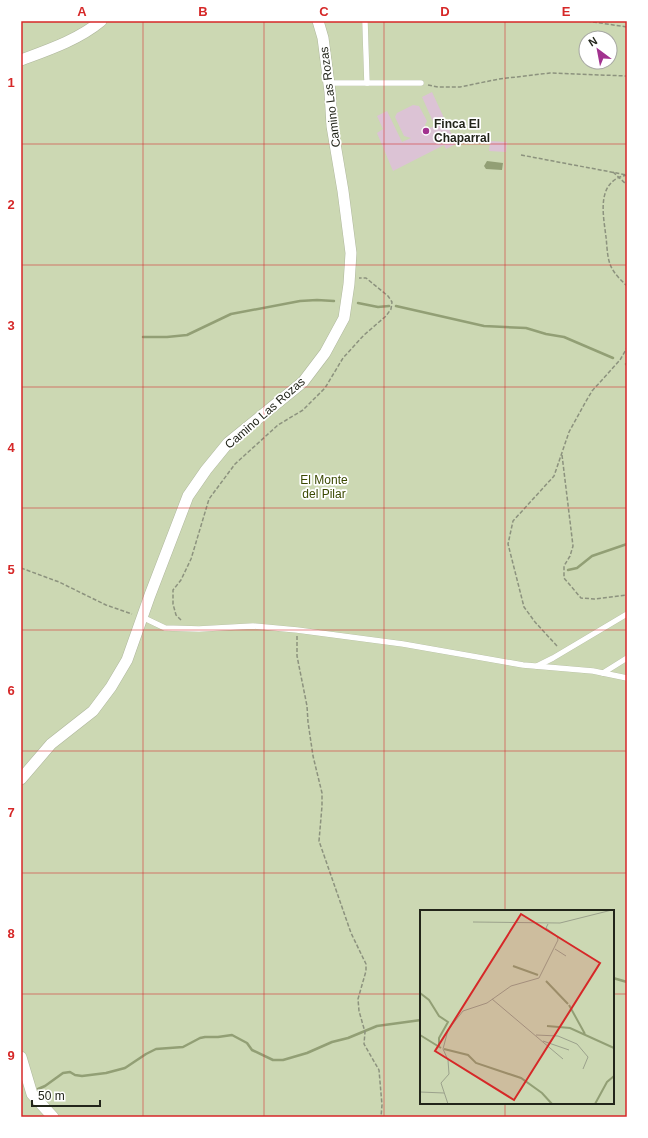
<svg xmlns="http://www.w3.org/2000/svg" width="648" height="1138" font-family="Arial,sans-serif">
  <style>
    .green { fill: #ccd8b3; fill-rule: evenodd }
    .water { fill: #929f75 }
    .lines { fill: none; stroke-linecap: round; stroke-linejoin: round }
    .stream { stroke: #929f75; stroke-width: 2.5 }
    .building { fill: #dcc3d5 }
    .lane-casing { stroke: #afb79d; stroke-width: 6 }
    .street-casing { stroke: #afb79d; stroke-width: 12 }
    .path { stroke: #8c927e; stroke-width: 1.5; stroke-dasharray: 4 2; stroke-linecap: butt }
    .lane { stroke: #fff; stroke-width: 5.5 }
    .street { stroke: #fff; stroke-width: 11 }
    .grid { fill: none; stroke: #d62828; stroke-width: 1; stroke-opacity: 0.55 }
    .poi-dot { fill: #a2328f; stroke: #fff; stroke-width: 1.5 }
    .labels { text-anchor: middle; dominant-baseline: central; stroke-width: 3.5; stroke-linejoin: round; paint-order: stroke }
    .street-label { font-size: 12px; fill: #22251a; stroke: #fff }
    .poi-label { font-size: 12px; font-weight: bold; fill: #22251a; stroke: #fff; text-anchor: start }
    .park-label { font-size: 12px; fill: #3b4902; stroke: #fff }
    .inset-river { fill: none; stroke: #929f75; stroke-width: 2 }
    .inset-road { fill: none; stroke: #9ba18c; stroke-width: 1 }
    .view { fill: #d62828; fill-opacity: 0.15; stroke: #d62828; stroke-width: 2 }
    .inset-edge { fill: none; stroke: #22251a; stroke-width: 2 }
    .neatline { fill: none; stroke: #d62828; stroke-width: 1.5 }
    .grid-label { font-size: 13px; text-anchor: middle; font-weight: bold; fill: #d62828 }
  </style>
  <rect width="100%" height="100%" fill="#ecf4d8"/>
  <path class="green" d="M21,21H627V1117H21ZM586,38H610V62H586ZM421,911H613V1103H421Z"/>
  <path class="water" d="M487,161L503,163L502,170L486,169L484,166Z"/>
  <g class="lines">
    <g class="stream">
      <path d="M358,303L378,307L389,306"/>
      <path d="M396,306L484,326L526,328L546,334L564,337L613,358"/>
      <path d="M143,337H167L187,335L231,314L300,301L317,300L334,301"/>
      <path d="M626,364L627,365"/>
      <path d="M568,570L577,568L592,556L627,544"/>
      <path d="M613,978L627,982"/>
      <path d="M38,1089L45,1086L63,1073L70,1072L75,1075L82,1076L106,1073L125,1068L146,1054L156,1049L183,1047L200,1038L205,1037H218L232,1035L247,1043L252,1050L273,1060H283L307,1053L332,1042L348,1038L377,1026L421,1020"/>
    </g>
  </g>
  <g class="building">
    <path d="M432,92L456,144L446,149L444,145L393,171L377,133L383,129L377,116L387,111L402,142L411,138L404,136L395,117L397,113L413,105L419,106L427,121L425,125L427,129L435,126L422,97Z"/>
    <path d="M490,141L507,142L506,152L489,151Z"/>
  </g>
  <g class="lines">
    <defs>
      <g id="lane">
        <path d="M365,22L367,83"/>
        <path d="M329,83H421"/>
        <path d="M142,617L165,628L199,629L253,626L297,630L403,644L523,665L593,671L627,678"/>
        <path d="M537,666L553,658L627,614"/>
        <path d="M603,673L627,658"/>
      </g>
      <g id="street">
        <path d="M21,60C48,50 78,40 101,21"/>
        <path d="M21,779L51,744L93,711L111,687L127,660L150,595L188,496L206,470L228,443L303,382L325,353L344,318L349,284L351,253L343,191L332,126L330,92L323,38L318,21"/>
        <path d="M21,1057L32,1094L53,1117"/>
      </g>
    </defs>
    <use href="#lane" class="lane-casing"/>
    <use href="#street" class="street-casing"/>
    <g class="path">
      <path d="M587,21L627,27"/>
      <path d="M428,85L438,87H460L499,79L550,73L627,76"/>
      <path d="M521,155L627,175"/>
      <path d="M613,172L627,185"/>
      <path d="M627,175C596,181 603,213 606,237C607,245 607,256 610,264C613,273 621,280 627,286"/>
      <path d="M562,455L573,546L570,556L564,566V578L581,598L594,599L627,595"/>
      <path d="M21,568L59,582L106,605L132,614"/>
      <path d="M181,620L176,615L173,604V590L181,580L191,559L209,499L235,464L278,425L303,410L325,388L343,358L364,335L386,316L391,309L392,302L388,296L366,278H359"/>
      <path d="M297,636V656L307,706L308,722L313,756L322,793V806L319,841L351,933L366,964V971L358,999L359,1011L365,1032L364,1044L379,1070L382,1105L381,1117"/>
      <path d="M557,646L535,622L524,607L508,544L513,521L554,476L569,432L585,403L592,391L620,360L627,348"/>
    </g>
    <use href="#lane" class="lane"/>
    <use href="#street" class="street"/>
  </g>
  <path class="grid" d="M143,21V1117M264,21V1117M384,21V1117M505,21V911M21,144H627M21,265H627M21,387H627M21,508H627M21,630H627M21,751H627M21,873H627M21,994H421M613,994H627M505,1103V1117"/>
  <circle class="poi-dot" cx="426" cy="131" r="4"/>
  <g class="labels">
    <g class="street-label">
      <text transform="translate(330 97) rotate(-97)">Camino Las Rozas</text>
      <text transform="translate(265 413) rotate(-41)">Camino Las Rozas</text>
    </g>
    <g class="poi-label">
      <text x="434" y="124">Finca El<tspan x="434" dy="14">Chaparral</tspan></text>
    </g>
    <g class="park-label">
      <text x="324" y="480">El Monte<tspan x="324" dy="14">del Pilar</tspan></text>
    </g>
  </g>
  <g transform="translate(420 910)">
    <rect width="194" height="194" fill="#ecf4d8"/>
    <path d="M0,0H194V194H0Z" fill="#ccd8b3"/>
    <path class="inset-river" d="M93,56L118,65M126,71L148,94M0,83L9,90L19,106L28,112L19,128V137M149,95L165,124M127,116L150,118L194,138M0,125L21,138M24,139L48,145L56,153L101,168L122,183L132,194M175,194L187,172L194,166"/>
    <path class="inset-road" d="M53,12L140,13L192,0M135,39L146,46M72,89L143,149M116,125L138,126L157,134L168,147L163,159M123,131L149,140M0,182L24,183M28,194L21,173L29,164L28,150L23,139L28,120L43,101L67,93L91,76L119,68L138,30L137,26L126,18L128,14"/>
    <path class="view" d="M101,4L180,53L94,190L15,141Z"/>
    <rect width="194" height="194" class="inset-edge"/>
  </g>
  <rect width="648" height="1138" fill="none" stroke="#ffffff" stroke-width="44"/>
  <g transform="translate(598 50) rotate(328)"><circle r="19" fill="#ffffff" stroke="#a7a8a3"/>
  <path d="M0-3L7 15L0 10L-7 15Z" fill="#a2328f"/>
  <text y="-6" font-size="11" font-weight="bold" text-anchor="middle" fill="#22251a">N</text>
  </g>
  <path d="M32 1100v6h68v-6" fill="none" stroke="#22251a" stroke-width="2"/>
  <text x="38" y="1100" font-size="12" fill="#22251a" stroke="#ffffff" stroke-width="3" paint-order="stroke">50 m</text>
  <rect x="22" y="22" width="604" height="1094" class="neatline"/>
  <g class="grid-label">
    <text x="82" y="16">A</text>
    <text x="203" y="16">B</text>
    <text x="324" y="16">C</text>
    <text x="445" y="16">D</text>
    <text x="566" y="16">E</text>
    <text x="11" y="87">1</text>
    <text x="11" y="209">2</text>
    <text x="11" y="330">3</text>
    <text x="11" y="452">4</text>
    <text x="11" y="574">5</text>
    <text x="11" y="695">6</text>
    <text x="11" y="817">7</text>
    <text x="11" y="938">8</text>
    <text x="11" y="1060">9</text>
  </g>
</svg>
